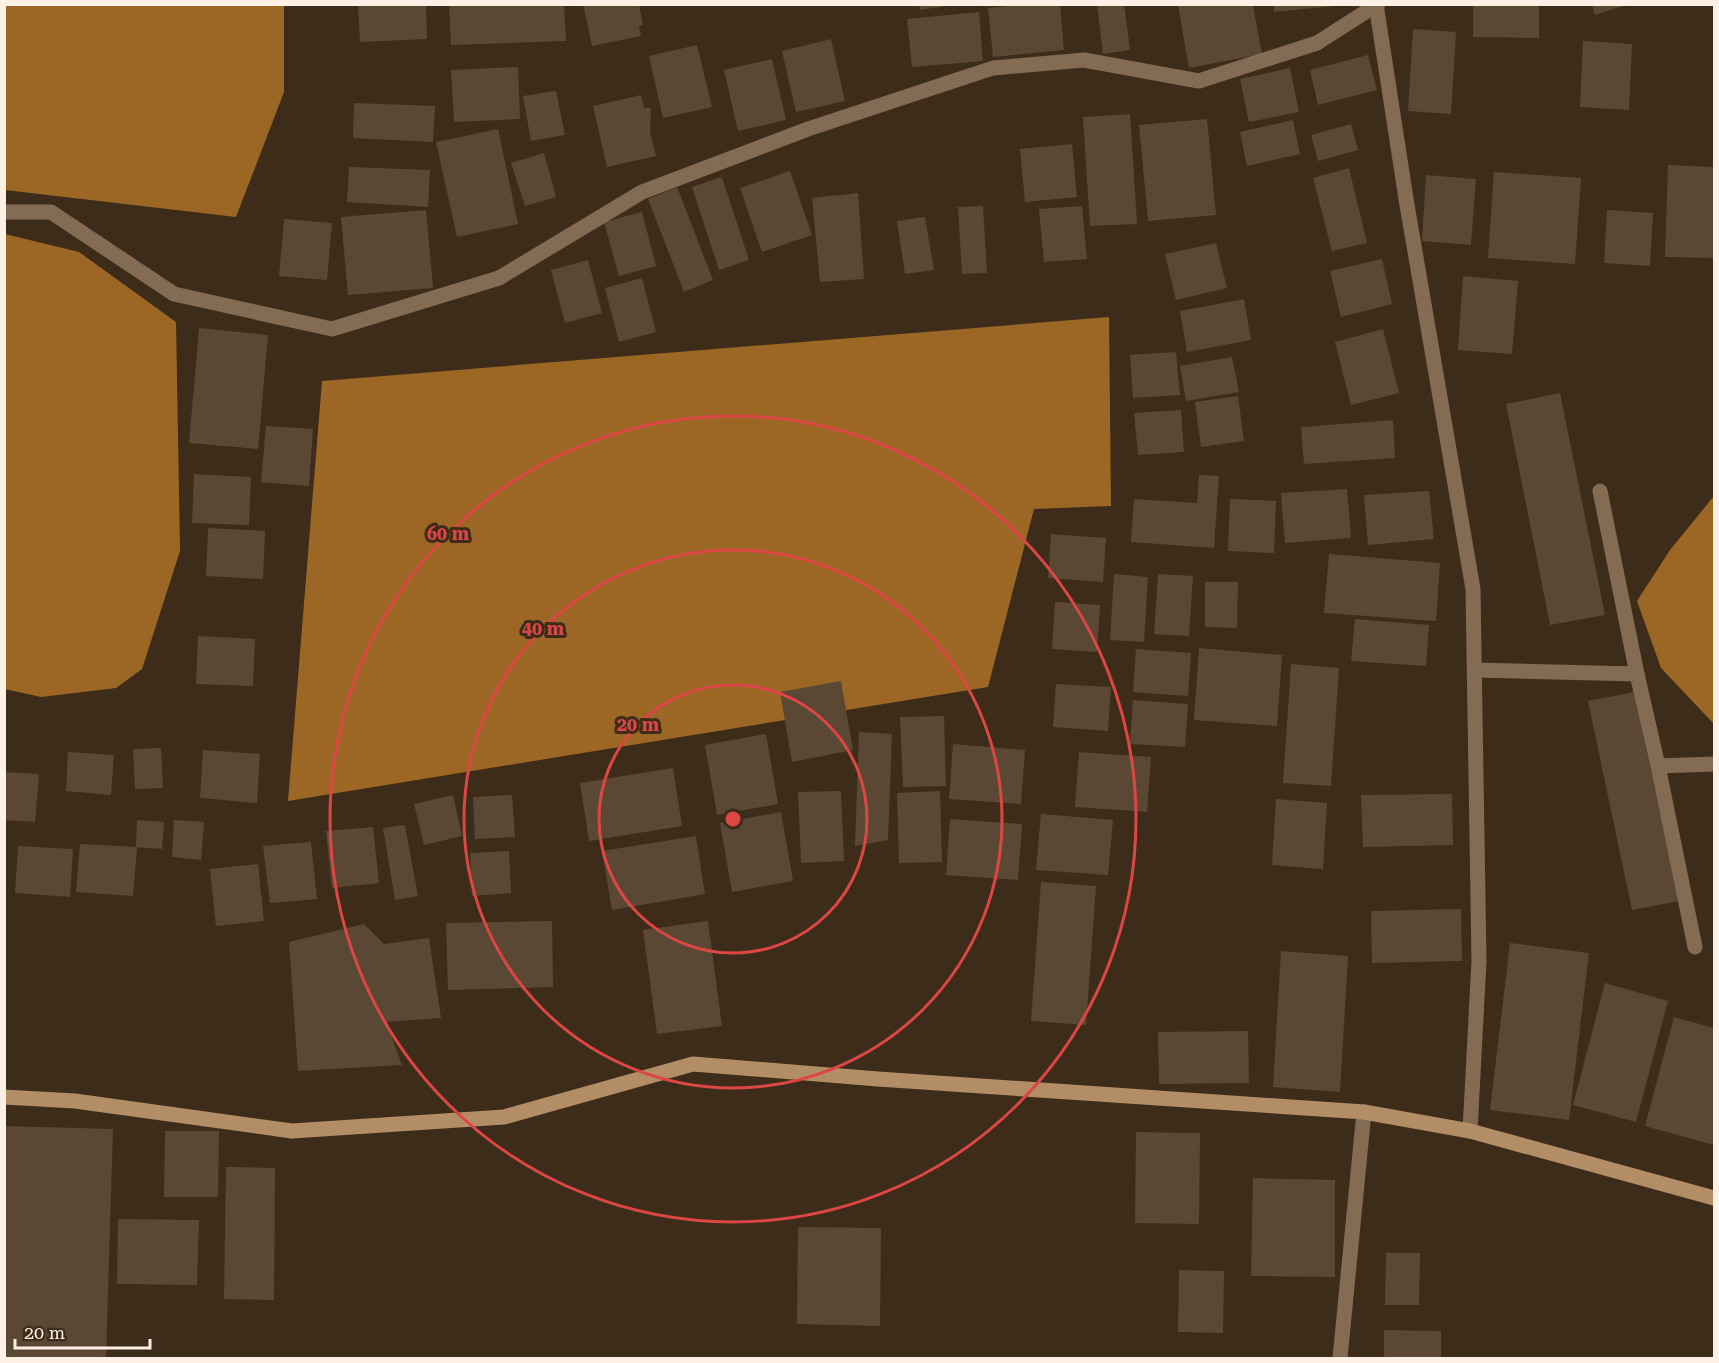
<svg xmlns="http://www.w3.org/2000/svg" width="1719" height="1363" font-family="'Roboto Serif',serif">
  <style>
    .water { fill: #9c6725 }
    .building { fill: #5a4834 }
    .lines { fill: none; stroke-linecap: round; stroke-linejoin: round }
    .street { stroke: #836c53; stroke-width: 15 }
    .secondary { stroke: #b28d65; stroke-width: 15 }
    .ring { fill: none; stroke: #dc4644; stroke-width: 3 }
    .centre { fill: #dc4644; stroke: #3d2c19; stroke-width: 3 }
    .ring-label { font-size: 18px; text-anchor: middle; font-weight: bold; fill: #dc4644; stroke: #3d2c19; stroke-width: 6; stroke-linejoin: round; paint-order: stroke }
  </style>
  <rect width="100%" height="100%" fill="#3d2c19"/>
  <g class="water">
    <path d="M5,4L284,5V92L236,217L5,190Z"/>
    <path d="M5,234L79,252L176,322L180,551L142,669L116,688L41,697L5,689Z"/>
    <path d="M1109,317L1111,506L1034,509L988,687L288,801L322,381Z"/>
    <path d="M1714,496V724L1661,668L1637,601L1670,550Z"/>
  </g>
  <g class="building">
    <path d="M358,4H426L427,39L360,42Z"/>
    <path d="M449,4H564L566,41L451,45Z"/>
    <path d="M583,4H639L643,25L639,26L641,36L592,46Z"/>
    <path d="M919,4H946V6L920,10Z"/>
    <path d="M1029,4H1060L1064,50L993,57L988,8Z"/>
    <path d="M1097,4H1124L1130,50L1103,54Z"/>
    <path d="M1274,4H1335V6L1274,12Z"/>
    <path d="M1473,4H1539V38L1473,37Z"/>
    <path d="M1592,4H1626V5L1595,15Z"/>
    <path d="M1178,5H1253L1262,54L1189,68Z"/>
    <path d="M979,12L983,61L912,67L907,19Z"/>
    <path d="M1413,29L1456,32L1451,114L1408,111Z"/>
    <path d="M831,39L845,101L796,112L782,51Z"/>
    <path d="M1583,41L1632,44L1629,110L1580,107Z"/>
    <path d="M697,45L712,107L663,118L649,56Z"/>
    <path d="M1368,55L1377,90L1318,105L1310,70Z"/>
    <path d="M772,59L786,120L738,131L724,70Z"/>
    <path d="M518,67L520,119L454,122L451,70Z"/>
    <path d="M1290,68L1299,112L1249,122L1240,79Z"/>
    <path d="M556,91L565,135L531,141L523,96Z"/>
    <path d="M641,95L644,108H651L650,132L656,156L607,167L593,106Z"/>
    <path d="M354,103L435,106L433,142L353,138Z"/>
    <path d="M1130,114L1137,224L1090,226L1083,117Z"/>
    <path d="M1207,119L1216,215L1148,221L1139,125Z"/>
    <path d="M1293,120L1300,154L1247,166L1240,132Z"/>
    <path d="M1351,124L1358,150L1318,161L1311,135Z"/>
    <path d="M498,129L518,224L457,237L436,142Z"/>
    <path d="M1072,144L1077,197L1025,202L1020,149Z"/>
    <path d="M544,153L556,197L525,206L511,163Z"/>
    <path d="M1668,165L1714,167V258L1665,257Z"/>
    <path d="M349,167L430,170L428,207L347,202Z"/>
    <path d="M1349,168L1367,243L1332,251L1313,178Z"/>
    <path d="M790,171L812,235L762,252L740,188Z"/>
    <path d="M1494,172L1581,178L1575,264L1488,258Z"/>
    <path d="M1426,175L1476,179L1471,245L1422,241Z"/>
    <path d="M722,177L749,260L719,270L692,187Z"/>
    <path d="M677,187L713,280L684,292L648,199Z"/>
    <path d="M858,193L864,279L820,282L812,198Z"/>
    <path d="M983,206L987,273L962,274L958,207Z"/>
    <path d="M1082,206L1087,259L1044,262L1039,209Z"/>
    <path d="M426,210L433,288L348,295L341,217Z"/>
    <path d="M1607,210L1653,213L1650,266L1604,263Z"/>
    <path d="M642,212L656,266L619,276L604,222Z"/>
    <path d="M925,217L934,270L905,274L897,221Z"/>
    <path d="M284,219L332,223L327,280L279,276Z"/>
    <path d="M1216,243L1227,288L1176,300L1165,254Z"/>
    <path d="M1382,259L1392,304L1341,317L1330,271Z"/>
    <path d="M588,260L602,313L565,323L551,270Z"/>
    <path d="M1463,276L1518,281L1512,354L1458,350Z"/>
    <path d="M642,278L656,332L619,342L605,288Z"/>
    <path d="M1244,299L1251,340L1187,352L1180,311Z"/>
    <path d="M199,328L268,335L258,449L189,443Z"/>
    <path d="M1383,329L1399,393L1351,405L1335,342Z"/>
    <path d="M1176,352L1180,395L1133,398L1130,355Z"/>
    <path d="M1232,357L1239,392L1186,401L1180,366Z"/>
    <path d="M1560,393L1605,615L1550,625L1506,404Z"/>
    <path d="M1238,396L1244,441L1201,447L1195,402Z"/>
    <path d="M1181,410L1184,452L1138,455L1134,413Z"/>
    <path d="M1393,420L1395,458L1304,464L1301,427Z"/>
    <path d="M266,426L313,429L309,486L261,482Z"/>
    <path d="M194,474L251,477L249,525L192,523Z"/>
    <path d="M1199,475L1219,476L1214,548L1131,542L1134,499L1197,503Z"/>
    <path d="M1347,489L1351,538L1285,543L1281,493Z"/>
    <path d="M1429,491L1434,539L1368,545L1364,495Z"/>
    <path d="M1230,499L1276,501L1274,553L1228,551Z"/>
    <path d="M208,528L265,531L263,579L206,576Z"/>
    <path d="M1051,534L1106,538L1103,582L1048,578Z"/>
    <path d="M1329,554L1440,563L1436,621L1324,613Z"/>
    <path d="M1114,574L1148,577L1144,642L1110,640Z"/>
    <path d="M1158,574L1193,576L1189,636L1154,634Z"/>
    <path d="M1205,582H1238L1237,628L1205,627Z"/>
    <path d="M1055,602L1100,605L1097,652L1052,649Z"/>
    <path d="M1355,619L1429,625L1426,666L1351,661Z"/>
    <path d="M198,636L255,639L253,686L196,684Z"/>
    <path d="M1199,648L1282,655L1277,726L1194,720Z"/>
    <path d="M1136,649L1191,653L1188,696L1133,692Z"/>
    <path d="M1291,664L1339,668L1331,786L1283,783Z"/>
    <path d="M841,681L853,750L792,762L780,692Z"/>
    <path d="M1056,684L1111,687L1108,731L1053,727Z"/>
    <path d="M1634,692L1679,901L1632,910L1588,701Z"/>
    <path d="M1133,700L1188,704L1185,747L1130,744Z"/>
    <path d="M944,716L946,786L903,787L900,717Z"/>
    <path d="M859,732L892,734L888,840L855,846Z"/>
    <path d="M766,734L778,804L717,815L705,745Z"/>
    <path d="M953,744L1025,750L1021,804L949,799Z"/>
    <path d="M161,748L163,788L135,789L133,749Z"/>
    <path d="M203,750L260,754L257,803L200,798Z"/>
    <path d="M68,752L114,755L111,795L66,791Z"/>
    <path d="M1079,752L1151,757L1147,812L1075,807Z"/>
    <path d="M673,768L682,826L589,841L580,783Z"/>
    <path d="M4,772L39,774L35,822L4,820Z"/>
    <path d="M841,791L844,861L801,863L798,792Z"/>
    <path d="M940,791L942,862L899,863L897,793Z"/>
    <path d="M1452,794L1453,845L1363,847L1361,795Z"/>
    <path d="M453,795L462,836L424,845L414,804Z"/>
    <path d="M512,795L515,837L475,839L473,797Z"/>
    <path d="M1276,799L1327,803L1323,869L1272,865Z"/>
    <path d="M781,812L793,881L732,892L720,823Z"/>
    <path d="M1041,814L1113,820L1108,875L1036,870Z"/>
    <path d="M950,819L1022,824L1018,880L946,875Z"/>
    <path d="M137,820L164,822L162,849L136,847Z"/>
    <path d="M174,820L204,822L201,860L172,857Z"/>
    <path d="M405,825L418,896L395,900L383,828Z"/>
    <path d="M373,827L379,883L332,888L326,831Z"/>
    <path d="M696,836L705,894L612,910L602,851Z"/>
    <path d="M311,842L317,899L270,903L263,846Z"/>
    <path d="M80,844L137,847L133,896L76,892Z"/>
    <path d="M18,846L73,849L70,897L15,893Z"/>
    <path d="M509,851L511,893L472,896L470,853Z"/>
    <path d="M258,864L264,921L216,926L210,869Z"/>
    <path d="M1041,882L1096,886L1086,1025L1031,1021Z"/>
    <path d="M1461,909L1462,961L1372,963L1371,911Z"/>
    <path d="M552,921L553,987L448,990L446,923Z"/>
    <path d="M708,921L722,1026L657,1034L643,930Z"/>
    <path d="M364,924L384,944L429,938L441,1018L386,1022L402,1065L298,1071L289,942Z"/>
    <path d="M1510,943L1589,953L1569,1120L1490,1110Z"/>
    <path d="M1281,951L1348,956L1340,1092L1273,1087Z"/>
    <path d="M1605,983L1668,1001L1636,1122L1573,1105Z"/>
    <path d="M1674,1017L1714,1028V1145L1645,1126Z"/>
    <path d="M1248,1031L1249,1083L1159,1084L1158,1032Z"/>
    <path d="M4,1126L113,1129L106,1358H4Z"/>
    <path d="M165,1131H219L218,1197H164Z"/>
    <path d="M1136,1132L1200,1133L1199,1224L1135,1223Z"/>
    <path d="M226,1167L275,1168L274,1300L224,1299Z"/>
    <path d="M1253,1178L1335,1180V1277L1251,1276Z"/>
    <path d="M118,1219L199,1220L197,1285L117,1284Z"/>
    <path d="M798,1227L881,1228L880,1326L797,1324Z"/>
    <path d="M1386,1253H1420L1419,1305H1385Z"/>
    <path d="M1179,1270L1224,1271L1223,1333L1178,1332Z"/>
    <path d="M1384,1330L1441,1331V1358H1384Z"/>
  </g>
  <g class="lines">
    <g class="street">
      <path d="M1376,4L1407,205L1473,589L1479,961L1470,1131"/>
      <path d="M4,212H51L174,294L332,329L499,278L642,192L808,129L993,68L1084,60L1199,81L1317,43L1378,4"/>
      <path d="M1600,491L1637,674"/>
      <path d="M1475,670L1637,674L1658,766L1714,764"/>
      <path d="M1658,766L1695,947"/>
      <path d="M1340,1358L1364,1112"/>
    </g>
    <path class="secondary" d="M4,1097L75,1101L292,1131L504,1117L693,1064L878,1079L1364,1112L1470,1131L1714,1198"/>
  </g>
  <g class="ring">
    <circle cx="733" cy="819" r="134"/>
    <circle cx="733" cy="819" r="269"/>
    <circle cx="733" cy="819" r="403"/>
  </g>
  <circle cx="733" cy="819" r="9" class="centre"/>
  <g class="ring-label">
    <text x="448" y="540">60 m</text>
    <text x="543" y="635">40 m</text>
    <text x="638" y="731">20 m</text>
  </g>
  <rect width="1719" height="1363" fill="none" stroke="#fdf1e6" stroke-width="12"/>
  <path d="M15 1339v9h135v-9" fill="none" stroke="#fdf1e6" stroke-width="3"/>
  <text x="24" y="1339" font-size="18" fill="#fdf1e6" stroke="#3d2c19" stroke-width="4.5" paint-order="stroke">20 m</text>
</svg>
